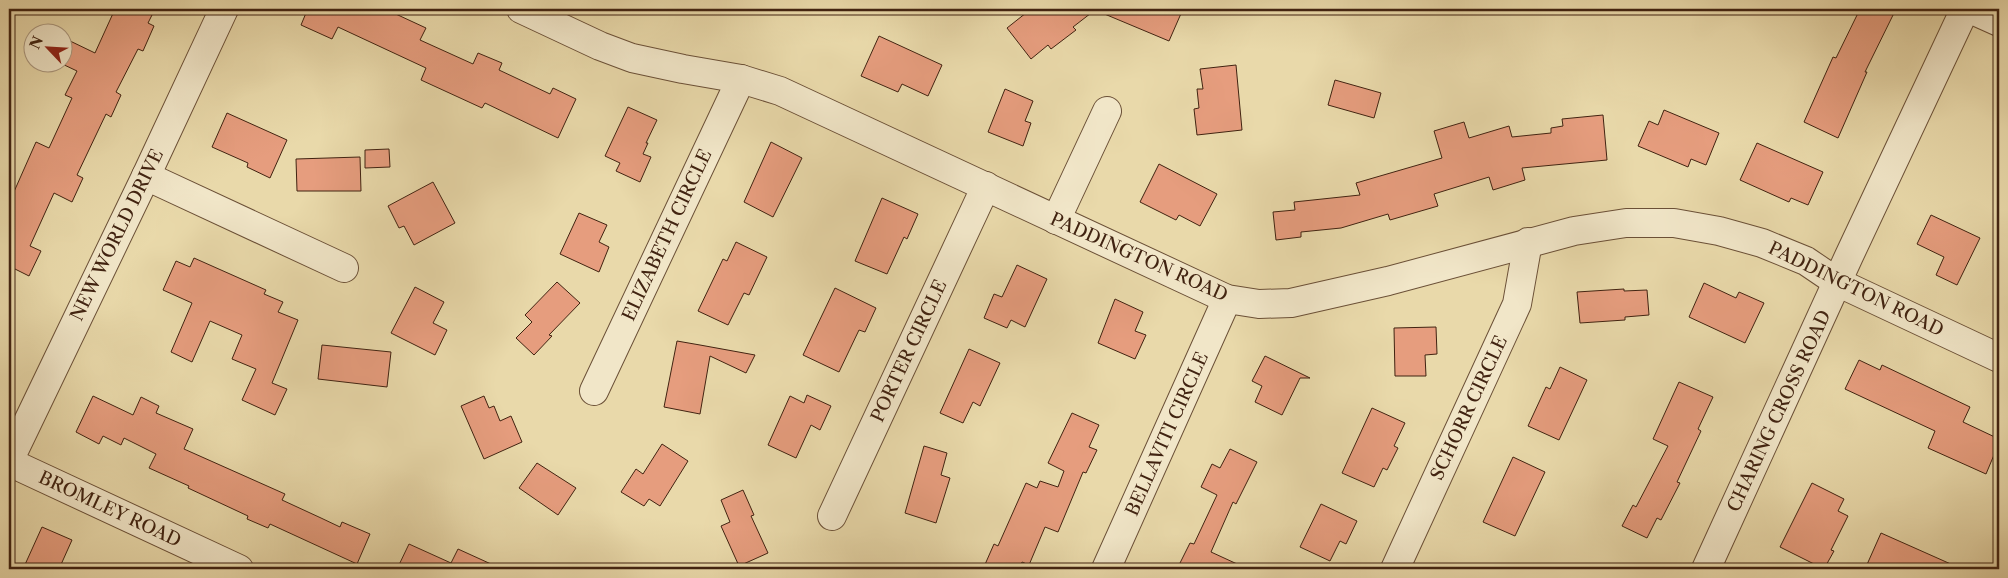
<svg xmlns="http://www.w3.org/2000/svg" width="2008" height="578" font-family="'Libre Caslon Text',serif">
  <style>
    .building { fill: #e69d7e; stroke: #412311 }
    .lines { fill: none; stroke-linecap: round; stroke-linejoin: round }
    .minor-casing { stroke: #6b5037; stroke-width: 30 }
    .minor { stroke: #f1e6c8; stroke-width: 28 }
    .labels { text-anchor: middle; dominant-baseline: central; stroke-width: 4; stroke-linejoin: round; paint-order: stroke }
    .street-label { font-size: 18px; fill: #412311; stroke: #f1e6c8 }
  </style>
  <rect width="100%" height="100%" fill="#e9d9aa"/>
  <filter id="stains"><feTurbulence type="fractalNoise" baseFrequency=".004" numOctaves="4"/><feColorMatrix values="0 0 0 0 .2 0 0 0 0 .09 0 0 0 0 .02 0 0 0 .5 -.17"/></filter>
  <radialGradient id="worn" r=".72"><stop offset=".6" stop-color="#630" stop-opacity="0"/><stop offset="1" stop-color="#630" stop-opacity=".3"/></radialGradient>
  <g class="building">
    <path d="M115,9H155L148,23L154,26L143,51L138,49L116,92L121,95L111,117L106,114L77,175L83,178L72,202L54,193L30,246L41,251L29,276L9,266V203L36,142L49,148L72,98L65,95L77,71L58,62H62V52L68,40L95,53Z"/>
    <path d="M297,9H385L426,28L420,40L473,64L478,53L502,63L499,70L550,94L553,88L576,99L558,138L485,103L482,108L421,80L426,68L338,27L332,39L301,25L306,13Z"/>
    <path d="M1031,9H1183L1169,41L1095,10L1073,27L1076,30L1051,49L1048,45L1031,59L1007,28Z"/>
    <path d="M1860,9H1896L1865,72H1867L1838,138L1804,122L1833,57L1836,58Z"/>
    <path d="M879,36L942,65L928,96L902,84L898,92L861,76Z"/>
    <path d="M1236,65L1242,130L1197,135L1194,109L1199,108L1197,89H1203L1200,69Z"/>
    <path d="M1335,80L1381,93L1374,118L1328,105Z"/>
    <path d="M1005,89L1033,101L1025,121L1031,123L1023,146L988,132Z"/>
    <path d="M628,107L657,120L646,143H648L643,154L651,157L640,182L616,171L620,163L605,156Z"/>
    <path d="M1664,110L1719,133L1706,165L1691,159L1688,167L1638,146L1649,121L1658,125Z"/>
    <path d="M227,113L287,140L270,178L247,167L248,163L212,147Z"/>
    <path d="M1603,115L1607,160L1522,168L1525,180L1493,190L1489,177L1434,194L1438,206L1390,220L1388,214L1341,228L1301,232V237L1276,240L1273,212L1295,210L1294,202L1360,195L1356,183L1442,158L1434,131L1464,122L1469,138L1509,126L1512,137L1551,133V128L1563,126L1562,119Z"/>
    <path d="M771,142L802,158L773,217L744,202Z"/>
    <path d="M1757,143L1823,172L1808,205L1791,198L1789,202L1740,180Z"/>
    <path d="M389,149L390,167L365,168V150Z"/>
    <path d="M360,157L361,191H297L296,159Z"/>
    <path d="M1159,164L1217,194L1200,226L1179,215L1176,220L1140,202Z"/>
    <path d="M433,182L455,223L414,245L404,226L399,228L388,206Z"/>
    <path d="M882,198L918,214L907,239L904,237L887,274L855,261Z"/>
    <path d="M579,213L607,225L599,242L609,247L599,272L560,254Z"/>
    <path d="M1931,215L1980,238L1957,285L1936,275L1944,257L1917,244Z"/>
    <path d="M736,242L767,257L749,295L744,293L728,325L698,311L723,259L727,261Z"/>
    <path d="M194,258L266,290L264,294L283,302L278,312L298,320L272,383L287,389L275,415L242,400L256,369L232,359L242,335L210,321L192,362L171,352L192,303L163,290L176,261L190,267Z"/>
    <path d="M1017,265L1047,279L1025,327L1011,320L1007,328L984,318L994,294L1002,297Z"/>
    <path d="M557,282L580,303L549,335L552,336L534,355L516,338L532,322L525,315Z"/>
    <path d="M1704,283L1736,298L1739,292L1764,303L1745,343L1689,317Z"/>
    <path d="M415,287L444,302L433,323L447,330L435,355L391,333Z"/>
    <path d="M835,288L876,308L865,332L859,330L839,372L803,355Z"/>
    <path d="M1624,289V291L1647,290L1649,315L1625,317V320L1580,323L1577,292Z"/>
    <path d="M1115,299L1143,312L1135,331L1146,335L1135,359L1098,343Z"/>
    <path d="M1436,327L1437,354L1425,355L1426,376H1395L1394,328Z"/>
    <path d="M677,341L700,345L755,355L746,373L710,356L700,414L664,407Z"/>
    <path d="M322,345L391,352L387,387L318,379Z"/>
    <path d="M969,349L1000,363L980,406L973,402L963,423L940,413Z"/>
    <path d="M1265,356L1310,378H1300L1282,415L1255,402L1262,386L1252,381Z"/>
    <path d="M1859,360L1880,370L1882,365L1970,407L1963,422L1999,439V443L1986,474L1928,448L1935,431L1845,389Z"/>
    <path d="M1560,367L1587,380L1559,440L1528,426L1546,387L1550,389Z"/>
    <path d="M1679,382L1713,397L1698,429L1701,431L1677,482L1680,483L1661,520L1657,518L1647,538L1622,526L1633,505L1636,507L1668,446L1653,439Z"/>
    <path d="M807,395L831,406L820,430L811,425L796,458L768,445L790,396L804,403Z"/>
    <path d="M93,396L133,415L141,397L159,406L156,413L193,429L184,449L285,494L282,500L321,518L340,527L342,522L370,534L357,564L270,524L268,528L247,519L248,516L188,488L189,486L149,468L156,454L124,438L121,445L103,436L99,444L76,432Z"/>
    <path d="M484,396L489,408L494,406L500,421L511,416L522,442L484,459L461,406Z"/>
    <path d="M1372,408L1405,423L1394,446L1398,448L1387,470L1383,468L1374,487L1342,473Z"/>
    <path d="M1072,413L1099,425L1089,447L1097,450L1086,473L1083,472L1058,532L1045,527L1029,565L1022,562L1019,569H983L994,544L998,546L1026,483L1037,488L1040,481L1058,487L1064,471L1048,463Z"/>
    <path d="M662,444L688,461L660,506L649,499L644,506L621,492L636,469L643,474Z"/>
    <path d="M924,446L947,453L941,475L950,478L936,523L905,513Z"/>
    <path d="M1230,449L1257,462L1236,504L1233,502L1211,552L1248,569H1177L1190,543L1194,544L1217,495L1201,487L1212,464L1220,468Z"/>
    <path d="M1513,457L1545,472L1515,536L1483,522Z"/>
    <path d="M537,463L576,488L558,515L519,488Z"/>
    <path d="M1812,483L1844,499L1838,511L1848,516L1831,550L1834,551L1824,569L1780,547Z"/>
    <path d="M743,490L754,515L751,516L768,553L739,566L721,526L730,522L721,500Z"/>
    <path d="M1321,504L1357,521L1346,544L1340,541L1330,561L1300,547Z"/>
    <path d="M42,527L72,540L59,569H23Z"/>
    <path d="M1881,533L1962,569H1865Z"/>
    <path d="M409,544L451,563L458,549L502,569H397Z"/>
  </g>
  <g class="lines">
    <defs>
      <g id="minor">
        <path d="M521,9L600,46L632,58L683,69L741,79L780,91L1227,299L1259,304L1291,303L1388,281L1574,231L1626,223H1674L1719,231L1762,243L1806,261L1837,282L1999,358"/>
        <path d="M1970,9L1999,22"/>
        <path d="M146,176L344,268"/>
        <path d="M1056,220L1107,111"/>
        <path d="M594,391L741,79"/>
        <path d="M9,461L146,176L224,9"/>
        <path d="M9,462L239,569"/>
        <path d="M832,516L986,186"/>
        <path d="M1106,569L1227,299"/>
        <path d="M1395,569L1517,304L1528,242"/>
        <path d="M1706,569L1849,256L1965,9"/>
      </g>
    </defs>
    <use href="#minor" class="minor-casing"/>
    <use href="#minor" class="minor"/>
  </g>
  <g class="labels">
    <g class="street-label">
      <text transform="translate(117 235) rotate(-64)">NEW WORLD DRIVE</text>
      <text transform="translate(667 235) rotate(-65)">ELIZABETH CIRCLE</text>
      <text transform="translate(1139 257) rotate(24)">PADDINGTON ROAD</text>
      <text transform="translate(1856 289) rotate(26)">PADDINGTON ROAD</text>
      <text transform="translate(909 351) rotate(-65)">PORTER CIRCLE</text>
      <text transform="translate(1469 408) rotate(-65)">SCHORR CIRCLE</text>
      <text transform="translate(1779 411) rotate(-65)">CHARING CROSS ROAD</text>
      <text transform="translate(1167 434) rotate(-66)">BELLAVITI CIRCLE</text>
      <text transform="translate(110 509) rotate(25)">BROMLEY ROAD</text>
    </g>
  </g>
  <rect width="2008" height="578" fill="none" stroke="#e9d9aa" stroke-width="30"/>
  <rect x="10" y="10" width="1988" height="558" fill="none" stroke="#412311" stroke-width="2.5"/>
  <rect x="15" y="15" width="1978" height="548" fill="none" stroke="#412311"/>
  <g transform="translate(48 48) rotate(295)"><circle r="24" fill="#f1e6c8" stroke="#ab987f"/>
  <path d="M0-4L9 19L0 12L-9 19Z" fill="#8f2418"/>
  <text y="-8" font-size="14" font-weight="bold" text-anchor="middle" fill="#412311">N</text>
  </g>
  <rect width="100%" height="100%" filter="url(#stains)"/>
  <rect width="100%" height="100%" fill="url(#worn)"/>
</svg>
